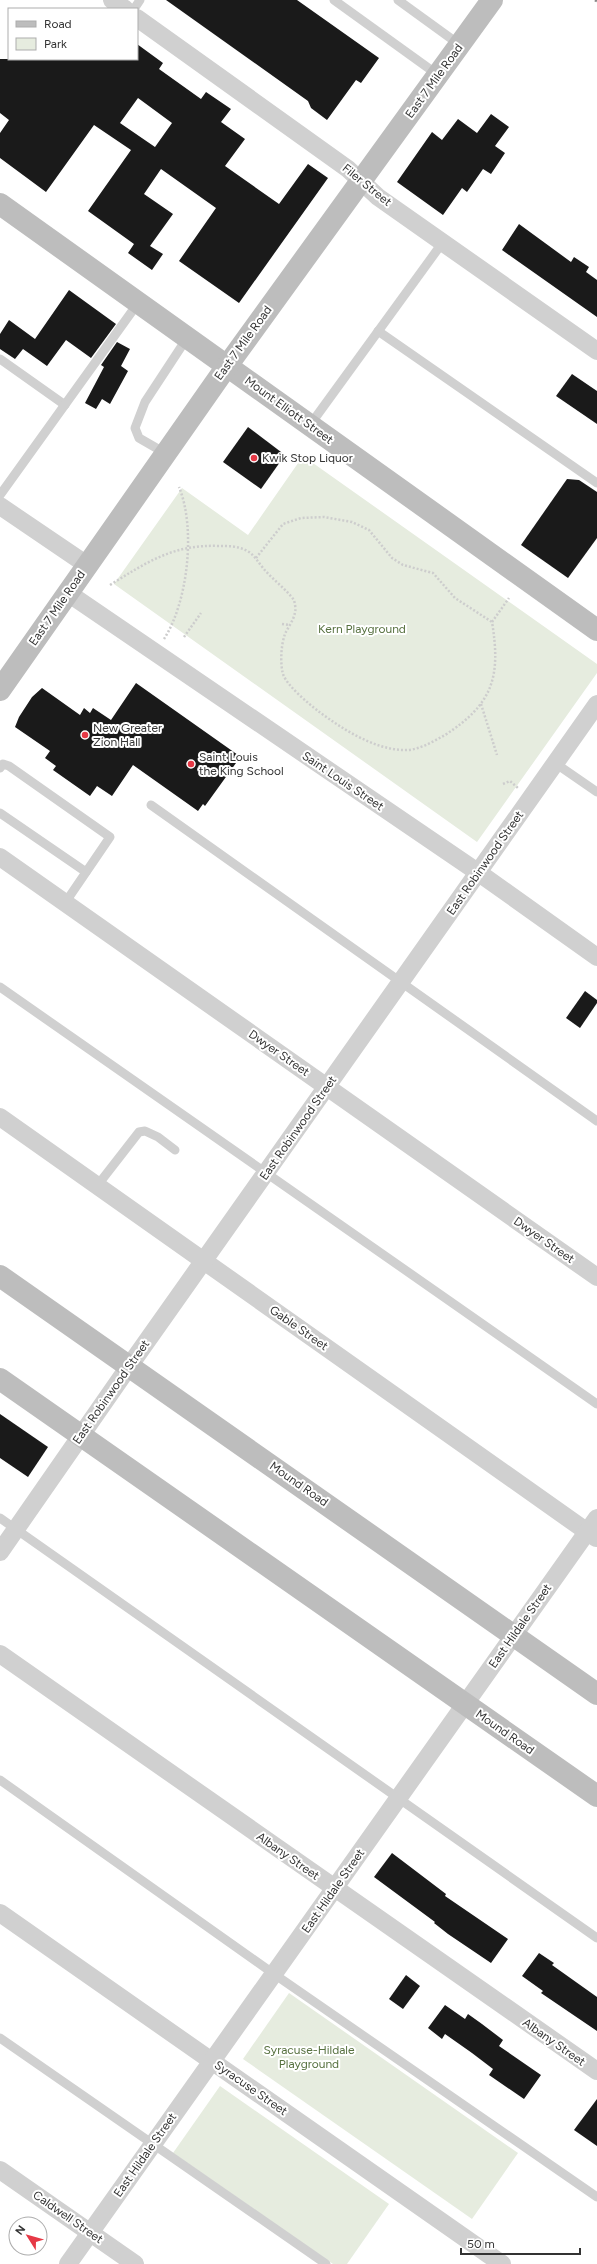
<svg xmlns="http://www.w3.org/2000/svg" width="597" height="2264" font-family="Figtree,sans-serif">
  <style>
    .green { fill: #e6ecdf }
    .building { fill: #1a1a1a; fill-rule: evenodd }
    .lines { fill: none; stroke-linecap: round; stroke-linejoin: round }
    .path { stroke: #cdcdcd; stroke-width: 2.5; stroke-dasharray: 2 2; stroke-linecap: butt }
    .lane { stroke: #d0d0d0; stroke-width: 9 }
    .street { stroke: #d0d0d0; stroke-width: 18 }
    .secondary { stroke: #bdbdbd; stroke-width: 22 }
    .rail { stroke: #888; stroke-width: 3; stroke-dasharray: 4 3; stroke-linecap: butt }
    .poi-dot { fill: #e63946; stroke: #fff; stroke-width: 1.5 }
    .labels { text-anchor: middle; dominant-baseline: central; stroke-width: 4; stroke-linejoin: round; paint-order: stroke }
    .street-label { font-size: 12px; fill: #333; stroke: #fff }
    .poi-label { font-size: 12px; fill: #333; stroke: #fff; text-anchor: start }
    .park-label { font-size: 12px; fill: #56703f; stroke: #fff }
  </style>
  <rect width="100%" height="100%" fill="#fff"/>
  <g class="green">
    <path d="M303,456L597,664V673L477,842L114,584L182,488L248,535Z"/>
    <path d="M289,1993L518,2153L472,2219L243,2059Z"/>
    <path d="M220,2086L389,2204L347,2264H333L173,2153Z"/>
  </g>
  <g class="building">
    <path d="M166,0H297L379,58L361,83L356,80L327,120L311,108L308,101Z"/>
    <path d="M137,44L163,63L159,69L201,99L206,92L231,109L221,122L245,139L225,166L279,204L308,164L328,178L239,303L179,261L216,208L161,169L144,194L173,214L150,246L163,254L152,270L128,253L134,244L88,211L131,150L94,125L46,192L0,158V133L9,120L0,113V59H137ZM138,98L172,123L155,147L120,123Z"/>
    <path d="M491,114L509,127L495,146L505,153L491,174L483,169L467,192L462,188L443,215L397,182L432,132L442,140L458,119L477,133Z"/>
    <path d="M519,224L571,262L574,257L589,267L586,272L597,280V317L502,250Z"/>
    <path d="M69,290L116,324L91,358L66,340L47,366L23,349L15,359L0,349V334L9,320L35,339Z"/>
    <path d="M117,342L130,349L121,366L128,371L110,404L102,399L96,409L85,403L104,367L101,365Z"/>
    <path d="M572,374L597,391V424L556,396Z"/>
    <path d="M248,427L285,455L261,489L223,462Z"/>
    <path d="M567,479L579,480L597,492V538L568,578L521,545Z"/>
    <path d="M136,683L238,755L234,761L236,763L205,806L203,804L198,811L133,765L112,796L97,786L90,796L53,770L56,766L45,758L50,751L15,727L19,717L32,697L42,688L80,715L84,708L90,713L93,708L111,720Z"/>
    <path d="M585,991L597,1000V1003L580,1028L566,1018Z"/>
    <path d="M0,1414L48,1447L28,1477L0,1458Z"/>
    <path d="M392,1853L446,1894L445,1896L508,1939L491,1963L448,1934L434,1923L435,1922L374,1877Z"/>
    <path d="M539,1953L554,1963L552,1965L597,1997V2031L541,1993L543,1991L522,1976Z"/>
    <path d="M406,1975L420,1986L403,2009L389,1999Z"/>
    <path d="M445,2005L465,2019L468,2014L482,2024L503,2040L499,2046L541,2075L524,2099L489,2075L493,2069L472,2053L445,2034L442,2039L428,2028Z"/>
    <path d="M597,2099V2146L574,2130Z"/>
  </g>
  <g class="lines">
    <g class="path">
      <path d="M256,558L283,524L301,518L324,517L352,522L369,530L392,558L403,565L433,573L455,598L492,622"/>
      <path d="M110,585C147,562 174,544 219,546C229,546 240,546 249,552C255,556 258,562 263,568C272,579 285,588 294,600C295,604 296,609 295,612C294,620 288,627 285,634C281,645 280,663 283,674C287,686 308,703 318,711C341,728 373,749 403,750C418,751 432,742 445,735C493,704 501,677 492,622L509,598"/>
      <path d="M282,624L289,625"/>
      <path d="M184,637L201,613"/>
      <path d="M164,639C188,602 196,528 179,487"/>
      <path d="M481,704L497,755"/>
      <path d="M503,784L510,781L518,788"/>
    </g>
    <g class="lane">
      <path d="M334,0L438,75"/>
      <path d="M398,0L460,45"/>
      <path d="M134,9L140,0"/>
      <path d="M378,331L597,483"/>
      <path d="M0,359L65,405"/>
      <path d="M310,425L443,242"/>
      <path d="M165,453L139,438L135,428L145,402L187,338"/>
      <path d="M0,495L138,303"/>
      <path d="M555,763L597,792"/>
      <path d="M0,768L3,764L9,766L110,837L65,903"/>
      <path d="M151,805L597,1121"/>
      <path d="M0,813L86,872"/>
      <path d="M0,987L597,1404"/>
      <path d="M97,1186L139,1132L145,1131L158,1137L175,1150"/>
      <path d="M0,1518L597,1938"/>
      <path d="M0,1780L274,1974L597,2197"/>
      <path d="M0,2038L326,2264"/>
    </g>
    <g class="street">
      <path d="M112,0L125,9"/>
      <path d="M137,18L348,169L378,197L597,351"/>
      <path d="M0,506L87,565"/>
      <path d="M68,593L479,873L597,957"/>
      <path d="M0,857L597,1277"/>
      <path d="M0,1117L596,1538"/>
      <path d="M0,1552L130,1365L597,704"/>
      <path d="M0,1654L597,2071"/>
      <path d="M0,1913L502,2264"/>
      <path d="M0,2170L135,2264"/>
      <path d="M68,2264L597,1518"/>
    </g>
    <g class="secondary">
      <path d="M0,204L597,630"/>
      <path d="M0,690L227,366L492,0"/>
      <path d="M0,1276L597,1694"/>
      <path d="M0,1379L597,1796"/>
    </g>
    <path class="rail" d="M595,0L597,1"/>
  </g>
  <g class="poi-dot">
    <circle cx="254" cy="458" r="4"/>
    <circle cx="85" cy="735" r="4"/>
    <circle cx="191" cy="764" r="4"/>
  </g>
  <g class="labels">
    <g class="street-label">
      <text transform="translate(434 81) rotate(-54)">East 7 Mile Road</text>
      <text transform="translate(367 185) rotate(39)">Filer Street</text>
      <text transform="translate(243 343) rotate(-54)">East 7 Mile Road</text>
      <text transform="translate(289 410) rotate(36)">Mount Elliott Street</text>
      <text transform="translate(57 608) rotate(-55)">East 7 Mile Road</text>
      <text transform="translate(343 781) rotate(34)">Saint Louis Street</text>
      <text transform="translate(485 863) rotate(-55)">East Robinwood Street</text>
      <text transform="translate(279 1053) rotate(35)">Dwyer Street</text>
      <text transform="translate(298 1128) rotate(-55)">East Robinwood Street</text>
      <text transform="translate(544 1240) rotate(35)">Dwyer Street</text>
      <text transform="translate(299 1328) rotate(35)">Gable Street</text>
      <text transform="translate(111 1392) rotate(-55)">East Robinwood Street</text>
      <text transform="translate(299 1484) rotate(35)">Mound Road</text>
      <text transform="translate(520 1626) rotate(-55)">East Hildale Street</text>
      <text transform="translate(505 1732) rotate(35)">Mound Road</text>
      <text transform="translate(288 1856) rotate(35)">Albany Street</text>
      <text transform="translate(333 1891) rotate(-55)">East Hildale Street</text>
      <text transform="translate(554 2042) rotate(35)">Albany Street</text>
      <text transform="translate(251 2088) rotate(35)">Syracuse Street</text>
      <text transform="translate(145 2155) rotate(-55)">East Hildale Street</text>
      <text transform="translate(68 2217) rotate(35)">Caldwell Street</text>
    </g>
    <g class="poi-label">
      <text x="262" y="458">Kwik Stop Liquor</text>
      <text x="93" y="728">New Greater<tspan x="93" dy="14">Zion Hall</tspan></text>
      <text x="199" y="757">Saint Louis<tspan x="199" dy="14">the King School</tspan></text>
    </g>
    <g class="park-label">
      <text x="362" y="629">Kern Playground</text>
      <text x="309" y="2050">Syracuse-Hildale<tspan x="309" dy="14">Playground</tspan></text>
    </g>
  </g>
  <rect x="8" y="8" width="130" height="52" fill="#ffffff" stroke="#adadad"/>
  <rect x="16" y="21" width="20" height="6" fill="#bdbdbd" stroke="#adadad"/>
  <text x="44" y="28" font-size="12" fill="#333333">Road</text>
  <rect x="16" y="38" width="20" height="12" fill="#e6ecdf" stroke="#adadad"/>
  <text x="44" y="48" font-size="12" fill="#333333">Park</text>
  <g transform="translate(28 2236) rotate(307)"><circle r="19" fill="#ffffff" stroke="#adadad"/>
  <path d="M0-3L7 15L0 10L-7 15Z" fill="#e63946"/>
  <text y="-6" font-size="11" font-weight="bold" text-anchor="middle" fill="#333333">N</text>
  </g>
  <path d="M461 2248v6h119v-6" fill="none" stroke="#333333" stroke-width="2"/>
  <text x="467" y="2248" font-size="12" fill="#333333" stroke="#ffffff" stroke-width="3" paint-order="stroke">50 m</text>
</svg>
